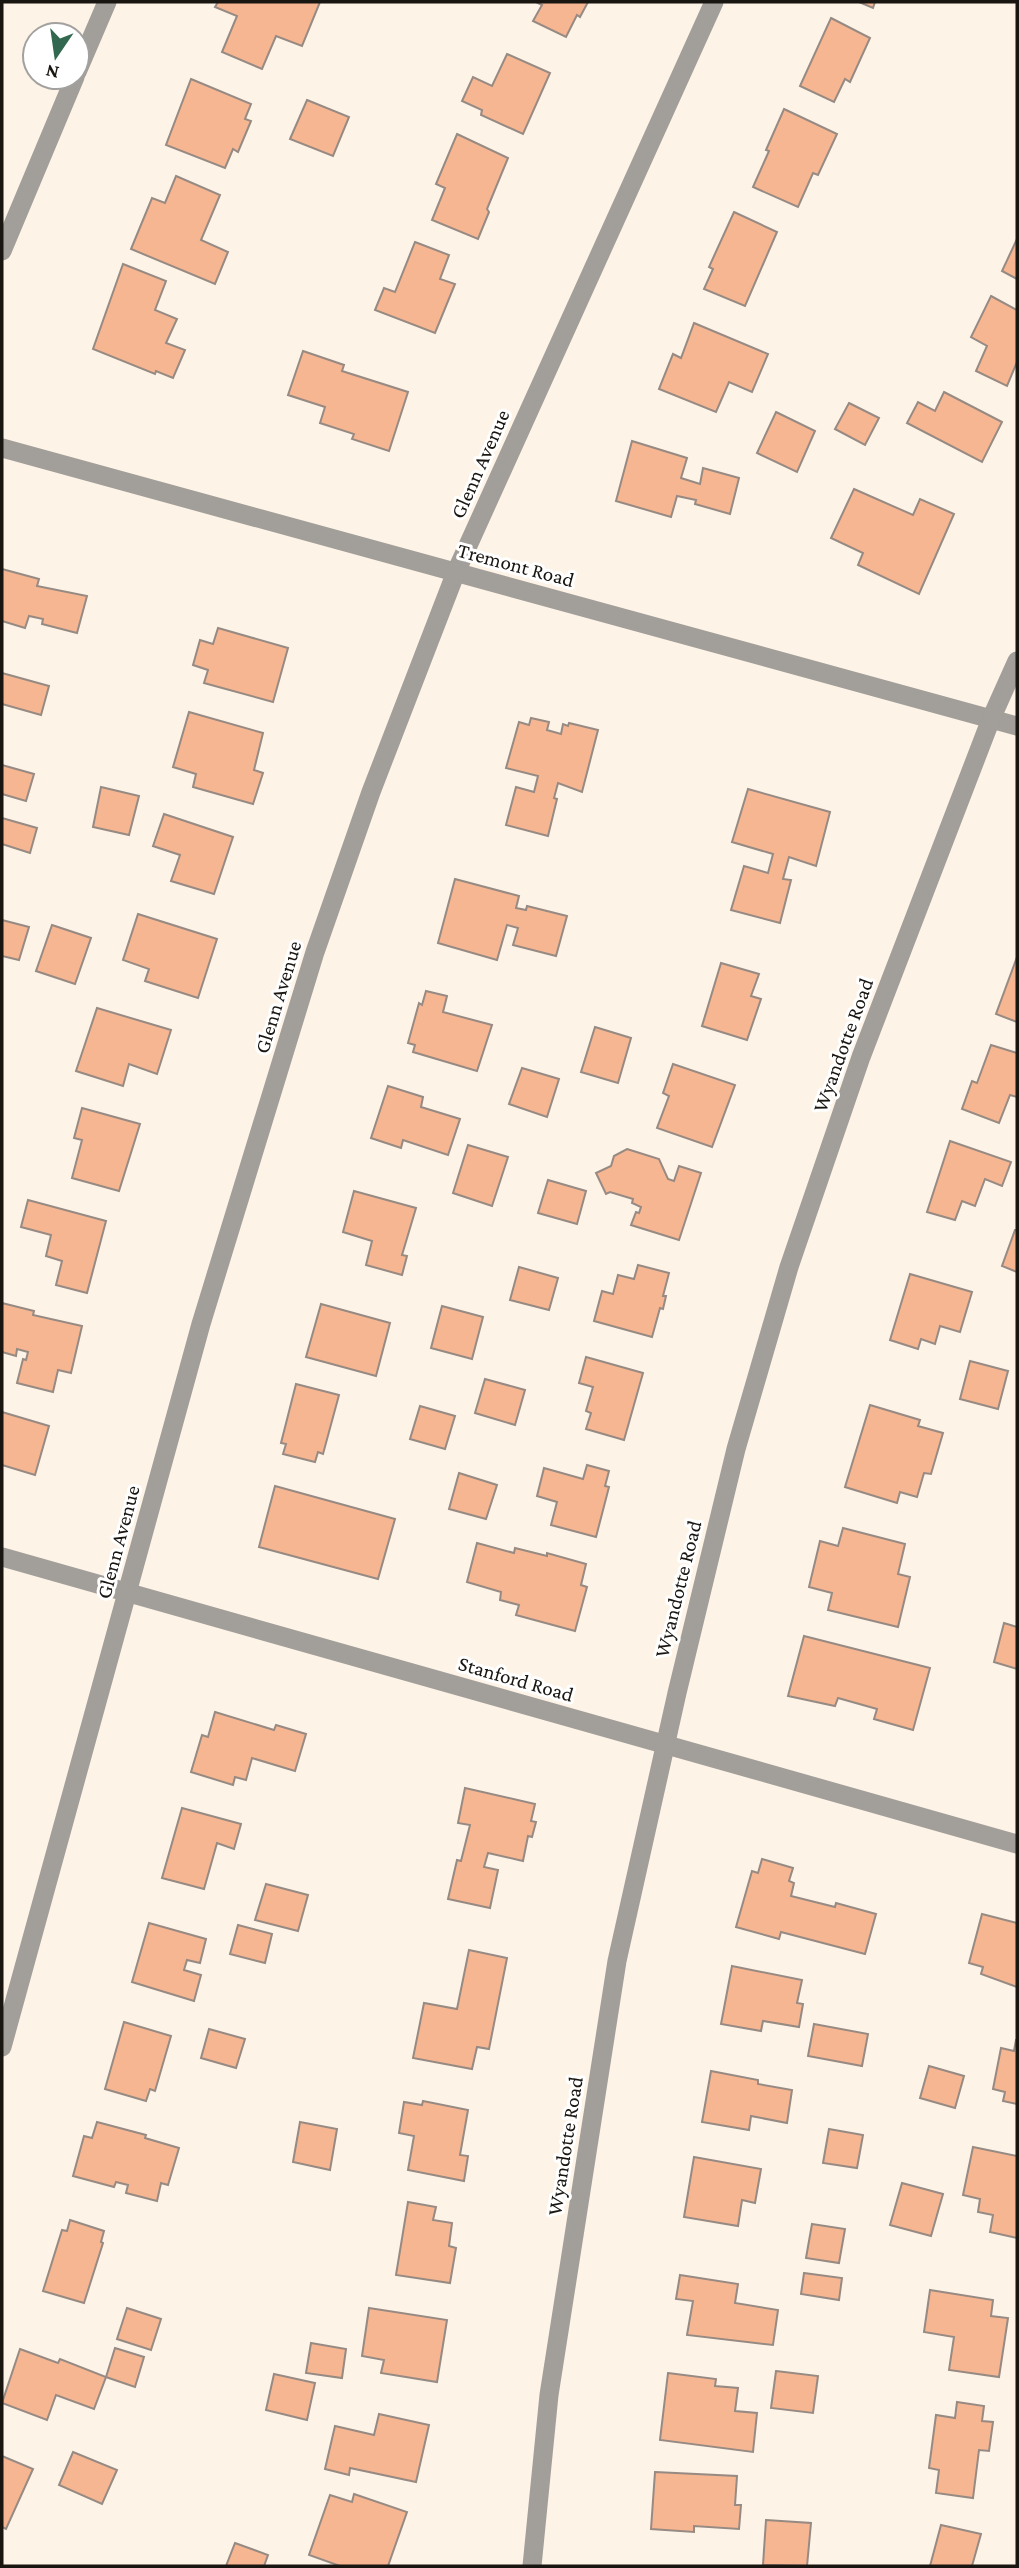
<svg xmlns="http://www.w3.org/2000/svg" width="1019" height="2568" font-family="'Crimson Pro',serif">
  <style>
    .building { fill: #f7b692; stroke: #978a83; stroke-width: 2 }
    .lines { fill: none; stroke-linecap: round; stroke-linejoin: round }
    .minor { stroke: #a29e99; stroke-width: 19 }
    .labels { text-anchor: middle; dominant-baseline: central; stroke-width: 6; stroke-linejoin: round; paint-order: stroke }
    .street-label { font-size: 21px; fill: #191511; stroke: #fff }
  </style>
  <rect width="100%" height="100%" fill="#fdf3e7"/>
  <g class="building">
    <path d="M218,2H320L302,46L276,36L262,69L222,52L237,16L215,7Z"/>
    <path d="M536,2H588L580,17L577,15L566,37L533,21L542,5Z"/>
    <path d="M859,2H875L873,8Z"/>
    <path d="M831,18L870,38L850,82L845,79L834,102L800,86Z"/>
    <path d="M507,54L550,73L523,134L481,115L482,110L462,101L473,77L492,86Z"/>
    <path d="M191,79L251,104L245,119L251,121L238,152L233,149L225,168L166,145Z"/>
    <path d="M307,100L349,117L333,156L290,139Z"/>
    <path d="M784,109L837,134L818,175L813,173L798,207L753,187L769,151L766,150Z"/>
    <path d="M457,134L508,158L487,209L489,212L478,239L432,220L445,188L436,184Z"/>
    <path d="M176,176L220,195L201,240L228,252L215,284L131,249L152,198L165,203Z"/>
    <path d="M734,212L777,232L745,306L704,289L713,269L709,267Z"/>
    <path d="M1017,239V279L1002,271Z"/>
    <path d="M415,242L449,255L440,279L455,284L435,333L375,310L384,288L395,292Z"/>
    <path d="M123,264L166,281L155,310L177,319L166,343L185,350L173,378L156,371L155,374L93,349Z"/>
    <path d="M991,296L1017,310V362L1007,386L976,371L987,346L971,337Z"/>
    <path d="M694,323L768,354L752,392L729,382L716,412L659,389L673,354L681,358Z"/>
    <path d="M303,351L344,365L342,371L408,392L389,451L352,439L354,434L320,423L325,407L288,395Z"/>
    <path d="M944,392L1002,422L982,462L907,423L918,402L935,411Z"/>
    <path d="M849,403L879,418L865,445L835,429Z"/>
    <path d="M776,412L815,431L797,472L757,453Z"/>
    <path d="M632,441L687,458L681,478L700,484L703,468L739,478L730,514L695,504L696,500L677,496L671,517L616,501Z"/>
    <path d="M854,489L913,515L920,499L954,514L919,594L858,565L863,553L831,538Z"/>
    <path d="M2,569L39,579L37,586L87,596L77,633L42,624L43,619L29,616L25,628L2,621Z"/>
    <path d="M218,628L288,648L273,702L204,683L208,670L193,665L200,640L213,644Z"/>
    <path d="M2,673L49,686L41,715L2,704Z"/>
    <path d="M189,712L263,733L254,770L263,773L253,804L193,787L196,774L173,767Z"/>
    <path d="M531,718L549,722L547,730L561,734L563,724L568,726L569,723L598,730L582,792L558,783L554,798L557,799L548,836L506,825L516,787L534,792L538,776L506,768L519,722L529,725Z"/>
    <path d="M2,765L34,774L26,801L2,794Z"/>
    <path d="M101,787L139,796L129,835L93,827Z"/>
    <path d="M748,789L830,812L816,866L789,857L783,879L791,880L780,923L731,910L744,866L768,873L773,854L732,842Z"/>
    <path d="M164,814L233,837L214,894L171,881L180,855L153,846Z"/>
    <path d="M2,818L37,828L30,853L2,844Z"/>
    <path d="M455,879L519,896L516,908L526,910L527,906L567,916L556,956L513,945L518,928L507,925L497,960L438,943Z"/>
    <path d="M138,914L217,939L198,998L145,981L149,969L123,960Z"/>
    <path d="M2,920L29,927L19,960L2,956Z"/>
    <path d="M52,925L91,938L75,984L36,971Z"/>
    <path d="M1017,957V1022L996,1014Z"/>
    <path d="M721,963L759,974L751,996L761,999L747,1040L702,1026Z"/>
    <path d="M426,991L447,996L443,1012L492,1025L477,1071L413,1052L415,1045L408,1043L419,1003L422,1005Z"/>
    <path d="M97,1008L171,1030L157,1074L129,1064L123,1086L76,1071Z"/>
    <path d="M595,1027L631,1038L618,1083L581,1072Z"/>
    <path d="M991,1045L1017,1053V1097L1010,1095L999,1123L962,1109L972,1081L977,1083Z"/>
    <path d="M673,1064L735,1085L712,1147L657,1128L669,1096L663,1093Z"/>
    <path d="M522,1068L559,1079L547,1117L509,1104Z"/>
    <path d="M388,1086L423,1097L421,1107L460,1119L448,1155L403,1140L401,1148L371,1138Z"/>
    <path d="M82,1108L140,1124L119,1191L72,1178L82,1140L74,1138Z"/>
    <path d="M950,1141L1011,1162L1002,1186L985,1179L975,1206L962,1201L955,1220L927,1212Z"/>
    <path d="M468,1145L508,1157L492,1206L453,1193Z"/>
    <path d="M627,1149L659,1159L668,1179L674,1181L679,1166L701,1173L679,1240L631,1225L636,1212L639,1213L641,1207L632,1203L633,1199L610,1192L606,1194L596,1173L611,1166L614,1156Z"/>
    <path d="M548,1180L586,1191L577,1224L538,1213Z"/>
    <path d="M354,1191L416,1208L402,1255L407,1256L402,1275L366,1265L372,1241L343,1232Z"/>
    <path d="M28,1200L106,1221L87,1293L56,1285L62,1261L46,1256L51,1235L21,1227Z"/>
    <path d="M1015,1230H1017V1272L1002,1266Z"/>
    <path d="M638,1265L669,1273L663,1296H666L663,1309L660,1308L652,1337L594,1321L602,1291L613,1294L618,1275L634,1279Z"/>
    <path d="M519,1267L558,1278L549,1310L510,1300Z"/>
    <path d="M910,1274L972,1292L960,1332L940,1326L935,1344L921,1339L918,1349L890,1340Z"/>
    <path d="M2,1303L34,1311L33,1315L82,1326L71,1373L58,1370L53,1392L17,1383L23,1359L26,1360L28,1352L17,1349L16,1356L2,1352Z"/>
    <path d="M321,1304L390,1323L376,1376L306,1357Z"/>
    <path d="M442,1306L483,1317L472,1359L431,1348Z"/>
    <path d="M586,1357L643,1373L624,1440L586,1429L591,1413L586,1411L593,1387L579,1383Z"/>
    <path d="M970,1361L1008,1371L998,1409L960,1399Z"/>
    <path d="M485,1379L525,1390L515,1425L475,1413Z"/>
    <path d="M296,1384L339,1395L323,1454L318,1452L315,1462L283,1454L286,1444L281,1443Z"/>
    <path d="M870,1405L920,1420L918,1426L943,1433L931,1474L924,1473L917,1497L900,1492L897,1503L845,1487Z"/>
    <path d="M420,1406L455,1416L445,1449L410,1439Z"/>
    <path d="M2,1412L49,1426L35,1475L2,1465Z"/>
    <path d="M587,1465L609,1471L605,1486L609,1487L596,1537L551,1525L557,1502L537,1496L544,1468L583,1479Z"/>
    <path d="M459,1473L497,1485L486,1519L449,1509Z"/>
    <path d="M275,1486L395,1519L378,1579L259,1547Z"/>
    <path d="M843,1528L905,1544L898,1574L910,1577L898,1627L828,1610L832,1593L809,1587L820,1541L838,1546Z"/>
    <path d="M477,1543L514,1553L515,1548L547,1556V1553L586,1564L581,1585L587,1587L575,1631L516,1615L519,1605L500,1600L501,1592L467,1582Z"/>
    <path d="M1004,1623L1017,1627V1669L994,1662Z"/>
    <path d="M804,1636L930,1668L913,1730L874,1719L877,1709L838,1698L835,1706L788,1696Z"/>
    <path d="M215,1712L274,1730L276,1725L306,1734L295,1771L252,1758L246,1780L235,1777L233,1785L191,1772L202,1735L208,1737Z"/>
    <path d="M465,1788L535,1804L531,1821L536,1822L532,1837L528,1836L523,1861L488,1853L484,1867L498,1870L490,1908L448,1899L457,1860L461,1861L470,1825L458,1823Z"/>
    <path d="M182,1808L241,1824L234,1849L217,1843L204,1889L162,1878Z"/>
    <path d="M762,1859L793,1868L789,1881L794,1883L791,1896L835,1907L836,1903L876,1914L865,1954L781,1932L779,1939L736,1927L752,1871L758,1873Z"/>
    <path d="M266,1884L308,1895L298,1931L255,1920Z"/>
    <path d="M982,1914L1017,1923V1987L981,1974L983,1967L969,1963Z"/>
    <path d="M149,1923L206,1939L200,1963L187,1960L184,1970L201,1975L194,2001L132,1982Z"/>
    <path d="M238,1925L272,1934L265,1963L230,1954Z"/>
    <path d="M469,1950L507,1958L489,2049L477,2047L472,2069L413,2058L424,2003L457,2009Z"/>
    <path d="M732,1966L802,1980L797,2003L803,2004L799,2027L763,2021L761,2031L721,2024Z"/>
    <path d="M124,2022L171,2036L155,2091L150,2089L146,2101L105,2089Z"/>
    <path d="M814,2024L868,2034L862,2066L808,2056Z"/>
    <path d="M209,2029L245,2039L236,2068L201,2058Z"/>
    <path d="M1016,2040H1017V2104L1003,2101L1005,2092L993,2089L1001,2048L1014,2051Z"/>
    <path d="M929,2066L964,2076L955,2108L920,2098Z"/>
    <path d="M711,2071L758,2080V2084L792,2090L787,2123L751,2116L749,2130L702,2122Z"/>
    <path d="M423,2101L468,2110L460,2155L468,2156L464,2181L408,2170L414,2136L399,2133L404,2102L422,2105Z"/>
    <path d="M97,2122L146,2135L145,2138L179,2148L168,2185L161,2183L157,2201L126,2193L128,2185L116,2182L114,2187L73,2176L84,2136L92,2138Z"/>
    <path d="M300,2122L337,2129L330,2170L293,2162Z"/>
    <path d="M829,2129L863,2135L857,2168L823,2163Z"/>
    <path d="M973,2147L1017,2156V2238L990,2232L993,2215L978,2212L980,2199L963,2195Z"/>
    <path d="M694,2157L761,2169L755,2203L742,2200L738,2226L684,2217Z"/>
    <path d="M902,2183L943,2194L931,2236L890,2225Z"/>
    <path d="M408,2202L436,2207L433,2220L452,2223L449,2246L456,2248L450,2283L396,2275Z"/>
    <path d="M70,2220L104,2231L101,2242L103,2243L84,2303L43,2291L62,2230L67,2231Z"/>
    <path d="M812,2224L845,2229L839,2263L806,2258Z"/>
    <path d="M804,2273L842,2278L839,2300L801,2294Z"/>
    <path d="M680,2275L738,2284L735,2303L778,2310L773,2345L687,2335L693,2301L676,2299Z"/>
    <path d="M930,2290L993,2300L991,2316L1008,2318L999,2377L949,2370L954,2337L924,2332Z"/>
    <path d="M127,2308L161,2319L151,2350L117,2339Z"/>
    <path d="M369,2308L447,2320L437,2382L381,2373L384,2360L362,2356Z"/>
    <path d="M311,2343L346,2349L342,2378L306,2373Z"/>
    <path d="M115,2348L144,2357L135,2387L106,2377Z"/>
    <path d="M20,2349L58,2363L60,2359L106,2377L94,2409L56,2395L47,2420L2,2403Z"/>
    <path d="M776,2371L818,2376L813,2413L771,2408Z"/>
    <path d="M668,2373L716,2379L715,2386L738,2388L735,2411L757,2413L753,2452L660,2440Z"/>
    <path d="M274,2374L315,2383L307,2420L266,2410Z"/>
    <path d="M957,2402L984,2406L982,2421L993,2422L989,2451L979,2450L973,2498L936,2493L939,2470L929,2468L936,2415L955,2418Z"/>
    <path d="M379,2414L429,2425L416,2482L350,2468L349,2475L325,2469L335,2426L374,2435Z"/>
    <path d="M73,2452L117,2470L102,2504L59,2485Z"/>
    <path d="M2,2456L33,2469L6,2529L2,2527Z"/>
    <path d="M655,2472L737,2476L735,2505H741L739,2529L694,2526V2532L651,2529Z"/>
    <path d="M354,2494L407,2512L388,2566H340L309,2555L330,2495L352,2502Z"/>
    <path d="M766,2520L811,2523L807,2566L763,2565Z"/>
    <path d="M941,2525L981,2534L972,2566H930Z"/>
    <path d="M235,2543L268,2555L264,2566H226Z"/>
  </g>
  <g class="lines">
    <g class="minor">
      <path d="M77,72L107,2"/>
      <path d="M2,251L75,77"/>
      <path d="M2,448L1017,726"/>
      <path d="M2,1557L1017,1844"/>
      <path d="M2,2047L201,1324L315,952L371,792L456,572L714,2"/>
      <path d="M532,2566L549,2395L617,1961L677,1693L736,1449L789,1267L861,1057L991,719L1017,661"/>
    </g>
  </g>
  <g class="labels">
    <g class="street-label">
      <text transform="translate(480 464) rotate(-66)">Glenn Avenue</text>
      <text transform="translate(516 565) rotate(15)">Tremont Road</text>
      <text transform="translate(278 997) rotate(-73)">Glenn Avenue</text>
      <text transform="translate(843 1045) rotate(-70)">Wyandotte Road</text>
      <text transform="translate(118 1542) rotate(-75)">Glenn Avenue</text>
      <text transform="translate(678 1589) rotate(-76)">Wyandotte Road</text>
      <text transform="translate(516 1679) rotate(16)">Stanford Road</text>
      <text transform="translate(565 2146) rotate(-81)">Wyandotte Road</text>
    </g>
  </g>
  <rect width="1019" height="2568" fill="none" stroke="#191511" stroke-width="7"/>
  <g transform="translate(56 56) rotate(193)"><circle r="33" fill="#ffffff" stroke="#a3a1a0" stroke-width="2"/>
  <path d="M0-5L12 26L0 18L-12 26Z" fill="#31684f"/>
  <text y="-10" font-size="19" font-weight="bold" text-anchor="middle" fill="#191511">N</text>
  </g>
</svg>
